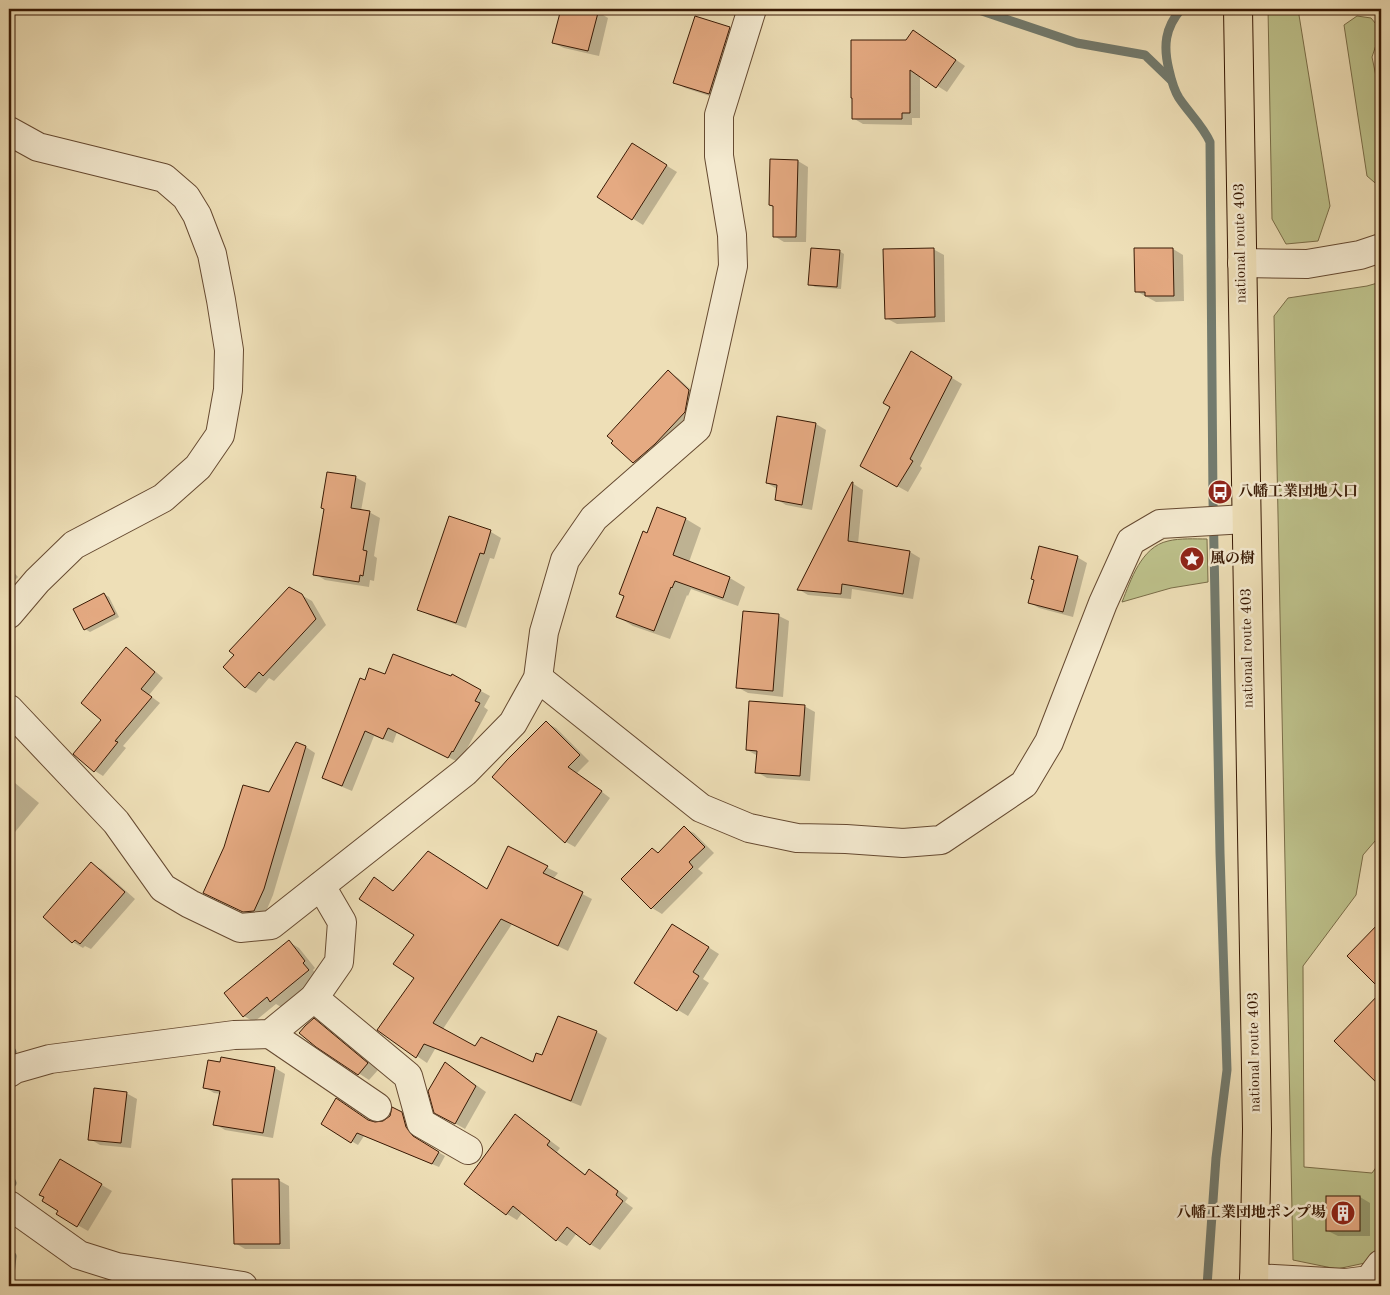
<svg xmlns="http://www.w3.org/2000/svg" width="1390" height="1295" font-family="'Old Standard TT','Noto Serif JP',serif">
  <style>
    .green { fill: #bdc18b; stroke: #7a6d48 }
    .shadow { fill: #0003 }
    .lines { fill: none; stroke-linecap: round; stroke-linejoin: round }
    .stream { stroke: #737b6e; stroke-width: 9 }
    .building { fill: #e5aa82; stroke: #381904 }
    .minor-casing { stroke: #664a31; stroke-width: 30 }
    .highway-casing { stroke: #381904; stroke-width: 30 }
    .minor { stroke: #f4ead0; stroke-width: 28 }
    .highway { stroke: #eedfb7; stroke-width: 28 }
    .labels { text-anchor: middle; dominant-baseline: central; stroke-width: 5; stroke-linejoin: round; paint-order: stroke }
    .street-label { font-size: 15px; fill: #381904; stroke: #f4ead0 }
    .poi-label { font-size: 15px; font-weight: bold; fill: #381904; stroke: #f4ead0; text-anchor: start }
  </style>
  <rect width="100%" height="100%" fill="#eedfb7"/>
  <filter id="stains"><feTurbulence type="fractalNoise" baseFrequency=".004" numOctaves="4"/><feColorMatrix values="0 0 0 0 .2 0 0 0 0 .09 0 0 0 0 .02 0 0 0 .5 -.17"/></filter>
  <radialGradient id="worn" r=".72"><stop offset=".6" stop-color="#630" stop-opacity="0"/><stop offset="1" stop-color="#630" stop-opacity=".3"/></radialGradient>
  <g class="green">
    <path d="M1268,9H1298L1330,206L1318,241L1286,244L1272,219Z"/>
    <path d="M1357,16L1371,18L1381,30L1372,57L1377,81L1381,83V188L1367,176L1344,25Z"/>
    <path d="M1381,282V834L1363,855L1356,895L1303,966L1304,1167L1372,1173L1380,1162L1381,1161V1244L1365,1263L1337,1269L1293,1260L1274,316L1288,298L1367,286Z"/>
    <path d="M1207,539L1208,582L1171,588L1122,602C1131,580 1141,547 1168,541C1180,538 1195,539 1207,539Z"/>
  </g>
  <g class="shadow">
    <path d="M562,9H585L598,12L608,18L599,56L564,48L553,43Z"/>
    <path d="M695,9H708V12Z"/>
    <path d="M729,29L740,34L719,99L685,88L675,82Z"/>
    <path d="M923,37L965,66L947,92L920,75V118H912V125L863,124L853,118L906,41Z"/>
    <path d="M643,151L677,172L643,225L599,197Z"/>
    <path d="M771,161H798L808,167L806,242H784L774,236L775,207L770,205Z"/>
    <path d="M933,249L944,255L945,322L897,324L886,318Z"/>
    <path d="M1173,249L1183,255L1184,301L1156,302L1136,291Z"/>
    <path d="M839,251L844,254L841,289L815,287L810,284Z"/>
    <path d="M911,353L962,384L920,466L922,468L908,492L861,466L891,406Z"/>
    <path d="M668,372L678,378L699,397L695,418L644,468L634,462Z"/>
    <path d="M778,417L816,424L826,430L812,510L786,505L776,499L777,489L767,483Z"/>
    <path d="M355,477L366,483L361,511L369,512L380,518L374,556L377,558L374,581L370,580L369,587L325,580L315,574Z"/>
    <path d="M852,483L863,490L858,544L910,552L920,558L913,599L852,589L851,599L808,595L798,589Z"/>
    <path d="M657,509L686,519L701,528L689,562L730,578L745,587L738,606L691,589L688,596L687,595L670,639L633,626L618,617Z"/>
    <path d="M450,518L491,532L501,538L494,559L490,558L466,628L429,615L419,609Z"/>
    <path d="M1077,557L1087,563L1073,617L1039,608L1029,602Z"/>
    <path d="M9,567L18,577L9,586Z"/>
    <path d="M289,588L312,601L326,625L274,681L269,678L256,693L245,687Z"/>
    <path d="M104,594L109,597L119,617L90,632L85,629Z"/>
    <path d="M745,612L779,616L789,621L783,697L748,693L737,687Z"/>
    <path d="M126,649L135,654L163,678L149,695L160,703L123,746L126,748L103,776L95,771L103,719Z"/>
    <path d="M386,676L452,678L453,676L490,696L484,707L488,710L463,756L462,755L458,762L397,732L393,743L374,736L352,791L333,783L323,778L365,682Z"/>
    <path d="M804,706L815,712L810,781L767,778L757,772L758,756L747,750Z"/>
    <path d="M547,723L556,728L589,761L577,773L610,798L575,847L566,842Z"/>
    <path d="M306,747L315,753L273,895L264,916L254,917L214,898L269,794Z"/>
    <path d="M15,783L39,803L15,832L9,828V790Z"/>
    <path d="M684,828L694,833L714,853L698,869L703,873L662,914L652,908V850L659,853Z"/>
    <path d="M508,848L558,873L553,879L592,899L568,951L512,924L443,1029L475,1048L534,1063L543,1057L558,1018L597,1032L607,1038L581,1106L435,1049L427,1063L379,1030L416,977L415,935L384,885L394,891L488,890Z"/>
    <path d="M91,864L101,869L135,899L91,949L85,946L83,948L73,942Z"/>
    <path d="M1381,923V988L1349,956Z"/>
    <path d="M683,931L719,954L703,979L709,983L688,1016L678,1010Z"/>
    <path d="M289,942L299,948L315,968L313,970L318,977L281,1007L276,1004L254,1022L244,1016Z"/>
    <path d="M1381,994V1085L1336,1041Z"/>
    <path d="M314,1020L324,1026L378,1070L369,1080L317,1046Z"/>
    <path d="M445,1064L455,1070L486,1092L465,1129L435,1112Z"/>
    <path d="M275,1068L285,1074L273,1138L225,1130L215,1124L221,1094L214,1093L204,1087Z"/>
    <path d="M126,1093L137,1099L131,1148L100,1145L90,1139Z"/>
    <path d="M401,1113L408,1117L412,1132L419,1141L445,1156L439,1167L364,1136L358,1145L322,1124L384,1122Z"/>
    <path d="M525,1122L560,1148L557,1152L586,1175L590,1171L600,1176L628,1198L625,1202L633,1208L600,1250L590,1244L577,1233L567,1246L557,1240L522,1213L517,1220L507,1214L466,1183Z"/>
    <path d="M61,1161L112,1191L88,1231L58,1214L60,1211Z"/>
    <path d="M278,1180L289,1186L290,1249H245L235,1243Z"/>
    <path d="M1360,1197L1370,1203V1236H1338L1328,1231Z"/>
  </g>
  <g class="lines">
    <g class="stream">
      <path d="M976,9L1077,43L1145,55L1171,80"/>
      <path d="M1181,9C1165,28 1163,46 1169,70C1171,79 1174,90 1179,98C1189,113 1203,126 1210,142L1213,499L1220,853L1227,1070L1216,1158L1207,1286"/>
      <path d="M9,1047L12,1052"/>
      <path d="M9,1177L12,1183"/>
      <path d="M9,1284L12,1256"/>
    </g>
  </g>
  <g class="building">
    <path d="M561,9H599L588,51L552,43Z"/>
    <path d="M695,16L730,27L709,94L673,83Z"/>
    <path d="M913,30L956,60L936,88L910,70V113H902V119H852V98H851V40H906Z"/>
    <path d="M632,143L667,165L632,220L597,197Z"/>
    <path d="M770,159L798,160L796,237H773V206L769,205Z"/>
    <path d="M811,248L840,250L837,287L808,285Z"/>
    <path d="M934,248L935,317L885,319L883,249Z"/>
    <path d="M1134,248H1173L1174,296H1145V292H1135Z"/>
    <path d="M911,351L952,377L910,459L913,461L897,487L860,466L890,407L883,403Z"/>
    <path d="M668,370L689,390L685,412L655,444L633,463L611,443L613,441L607,436Z"/>
    <path d="M777,416L816,423L802,505L775,500L777,485L766,483Z"/>
    <path d="M327,472L356,476L351,508L370,511L363,550L367,551L363,576L360,575L359,582L313,575L324,509L321,508Z"/>
    <path d="M852,482H853L848,541L910,551L903,594L842,584L841,594L797,590Z"/>
    <path d="M657,507L686,518L673,555L730,577L723,598L675,581L672,588L671,587L654,631L616,617L624,596L619,594L643,531L647,533Z"/>
    <path d="M449,516L491,530L484,554L480,553L456,623L417,610Z"/>
    <path d="M1039,546L1078,556L1063,612L1028,603L1034,580L1031,579Z"/>
    <path d="M289,587L302,594L316,619L263,676L259,672L245,688L223,667L234,655L229,651Z"/>
    <path d="M104,593L115,614L84,630L73,609Z"/>
    <path d="M743,611L779,614L773,691L736,688Z"/>
    <path d="M126,647L155,672L141,689L152,697L115,741L118,742L94,772L73,754L101,720L81,703Z"/>
    <path d="M393,654L451,676L452,674L481,690L475,701L480,703L453,752L452,751L448,758L388,728L383,739L365,731L342,786L322,778L360,678L365,680L369,668L385,674Z"/>
    <path d="M749,701L805,705L800,776L755,773L757,751L746,750Z"/>
    <path d="M546,721L580,755L568,767L602,791L565,843L492,777L507,760Z"/>
    <path d="M296,742L306,746L264,889L254,911L243,912L203,893L224,847L243,785L269,792Z"/>
    <path d="M684,826L705,847L689,862L693,867L651,909L621,879L652,848L658,853Z"/>
    <path d="M508,846L548,866L543,873L583,892L558,946L501,919L433,1023L475,1046L481,1037L533,1062L536,1053L542,1055L558,1016L597,1031L571,1101L424,1044L416,1058L377,1030L414,978L393,964L414,935L359,899L374,877L393,891L428,851L487,889Z"/>
    <path d="M91,862L125,892L80,944L75,940L72,943L43,917Z"/>
    <path d="M1381,921V990L1347,956Z"/>
    <path d="M672,924L709,947L693,972L699,976L677,1011L634,983Z"/>
    <path d="M289,940L305,961L303,963L309,970L270,1002L267,997L243,1017L224,993Z"/>
    <path d="M1381,992V1087L1334,1041Z"/>
    <path d="M314,1018L368,1063L358,1075L316,1047L299,1033L305,1026Z"/>
    <path d="M221,1057L275,1067L263,1133L213,1125L220,1091L203,1088L208,1060L220,1062Z"/>
    <path d="M445,1062L476,1086L455,1124L434,1113L428,1091Z"/>
    <path d="M94,1088L127,1092L121,1143L88,1140Z"/>
    <path d="M336,1098L368,1120L375,1122L383,1121L390,1116L392,1107L402,1112L406,1127L413,1136L439,1152L432,1164L357,1133L351,1143L321,1124Z"/>
    <path d="M515,1114L550,1141L547,1145L585,1175L589,1169L618,1191L616,1195L623,1201L590,1245L567,1227L556,1241L513,1206L506,1215L464,1184Z"/>
    <path d="M60,1159L102,1184L77,1227L56,1214L58,1211L42,1201L44,1197L39,1195Z"/>
    <path d="M232,1179H279L280,1244H234Z"/>
    <rect x="1326" y="1196" width="34" height="35"/>
  </g>
  <g class="lines">
    <defs>
      <g id="minor">
        <path d="M9,131L38,147L164,178L186,197L197,215L212,254L221,300L229,350L228,390L220,435L198,467L163,498L74,545L37,581L9,614"/>
        <path d="M1242,263L1307,264L1360,255L1381,248"/>
        <path d="M538,678L701,808L749,828L797,838L846,839L903,843L941,840L1024,784L1049,742L1103,603L1131,541L1160,524L1246,519"/>
        <path d="M9,709L116,822L163,888L190,904L240,928L271,925L465,772L513,723L538,678L544,632L565,560L594,518L697,428L733,266L732,235L719,156V115L752,9"/>
        <path d="M314,998L408,1076L421,1123L468,1150"/>
        <path d="M270,1034L377,1107"/>
        <path d="M9,1073L15,1069L50,1059L234,1035L270,1034L314,998L339,962L342,922L321,886"/>
        <path d="M9,1205L79,1255L117,1267L243,1286"/>
        <path d="M1254,1278L1346,1283L1369,1280L1381,1264"/>
      </g>
      <path id="highway" d="M1238,9L1257,1129L1254,1286"/>
    </defs>
    <use href="#minor" class="minor-casing"/>
    <use href="#highway" class="highway-casing"/>
    <use href="#minor" class="minor"/>
    <use href="#highway" class="highway"/>
  </g>
  <defs>
    <symbol id="bus-disc" viewBox="-11 -11 22 22"><circle r="9.5" fill="#8f2418" stroke="#f4ead0"/><path d="M-5-6H5V4H4V6H2V4H-2V6H-4V4H-5ZM-3.5-4V0h7V-4ZM-3.5 1.2v1.5H-2V1.2ZM2 1.2v1.5H3.5V1.2Z" fill="#fff"/></symbol>
    <symbol id="sight-disc" viewBox="-11 -11 22 22"><circle r="9.5" fill="#8f2418" stroke="#f4ead0"/><path d="M0-6L1.8-2.2L6-1.7L2.9 1.2L3.7 5.4L0 3.3L-3.7 5.4L-2.9 1.2L-6-1.7L-1.8-2.2Z" fill="#fff"/></symbol>
    <symbol id="building-disc" viewBox="-11 -11 22 22"><circle r="9.5" fill="#8f2418" stroke="#f4ead0"/><path d="M-4-6H4V6H1V3H-1V6H-4ZM-2.5-4.3h1.7v1.8h-1.7ZM.8-4.3h1.7v1.8H.8ZM-2.5-1h1.7V.8h-1.7ZM.8-1h1.7V.8H.8Z" fill="#fff"/></symbol>
  </defs>
  <g fill-rule="evenodd">
    <use href="#bus-disc" x="1206" y="478" width="28" height="28"/>
    <use href="#sight-disc" x="1178" y="545" width="28" height="28"/>
    <use href="#building-disc" x="1329" y="1199" width="28" height="28"/>
  </g>
  <g class="labels">
    <g class="street-label">
      <text transform="translate(1241 243) rotate(-91)">national route 403</text>
      <text transform="translate(1248 648) rotate(-91)">national route 403</text>
      <text transform="translate(1255 1052) rotate(-91)">national route 403</text>
    </g>
    <g class="poi-label">
      <text x="1238" y="492">八幡工業団地入口</text>
      <text x="1210" y="559">風の樹</text>
      <text x="1326" y="1213" text-anchor="end">八幡工業団地ポンプ場</text>
    </g>
  </g>
  <rect width="1390" height="1295" fill="none" stroke="#eedfb7" stroke-width="30"/>
  <rect x="10" y="10" width="1370" height="1275" fill="none" stroke="#381904" stroke-width="2.5"/>
  <rect x="15" y="15" width="1360" height="1265" fill="none" stroke="#381904"/>
  <rect width="100%" height="100%" filter="url(#stains)"/>
  <rect width="100%" height="100%" fill="url(#worn)"/>
</svg>
